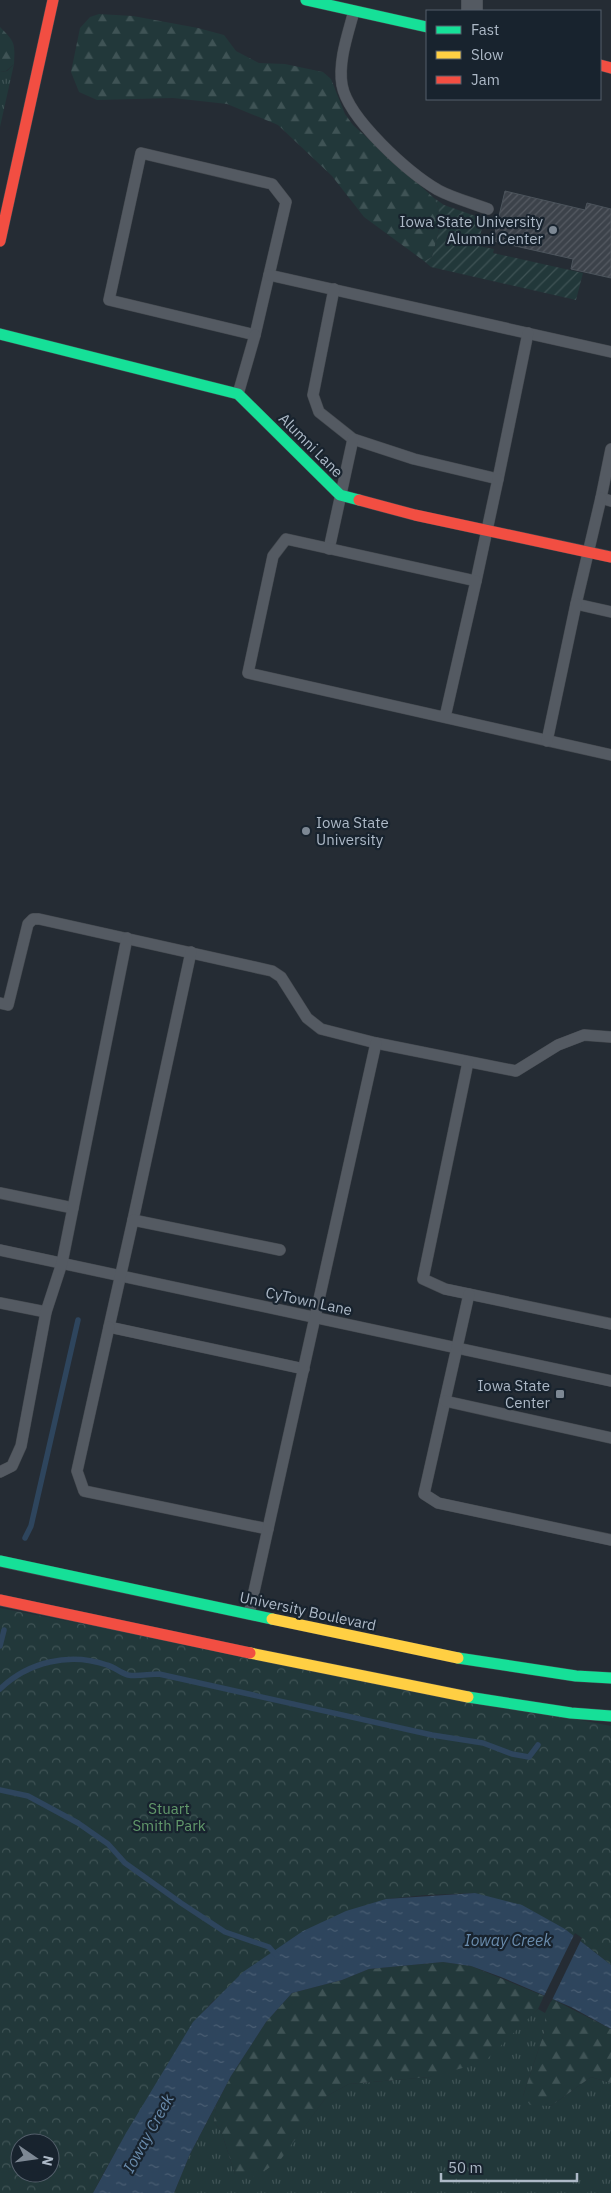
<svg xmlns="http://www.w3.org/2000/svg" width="611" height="2193" font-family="'IBM Plex Sans',sans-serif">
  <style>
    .grass { fill: url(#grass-tufts) }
    .forest { fill: url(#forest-firs) }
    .park { fill: url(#park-crowns); fill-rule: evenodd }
    .garden { fill: url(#garden-furrows) }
    .water { fill: url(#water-ripples) }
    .pier { fill: #252c34 }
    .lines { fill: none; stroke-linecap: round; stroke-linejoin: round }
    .stream { stroke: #2e455d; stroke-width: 5.5 }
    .building { fill: url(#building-hatch); stroke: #4c545c }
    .lane-casing { stroke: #43484e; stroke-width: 12 }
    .street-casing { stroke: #43484e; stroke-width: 22 }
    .fast-casing { stroke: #43484e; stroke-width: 12 }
    .slow-casing { stroke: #43484e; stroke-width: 12 }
    .jam-casing { stroke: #43484e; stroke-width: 12 }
    .lane { stroke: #545a62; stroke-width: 11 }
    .street { stroke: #545a62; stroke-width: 21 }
    .fast { stroke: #16e098; stroke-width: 11 }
    .slow { stroke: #ffcf43; stroke-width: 11 }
    .jam { stroke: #f24e42; stroke-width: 11 }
    .poi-dot { fill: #7d8894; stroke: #18232e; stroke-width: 2 }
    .labels { text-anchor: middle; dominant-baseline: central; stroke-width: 4.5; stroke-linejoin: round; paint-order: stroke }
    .poi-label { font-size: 15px; fill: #adb9c7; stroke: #18232e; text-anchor: end }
    .street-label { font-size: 15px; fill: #adb9c7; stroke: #18232e }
    .park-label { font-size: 15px; fill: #62996b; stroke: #18232e }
    .water-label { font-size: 16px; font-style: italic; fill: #6a8cad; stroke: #18232e }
  </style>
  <defs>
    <pattern id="grass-tufts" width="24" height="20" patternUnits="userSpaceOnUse" patternTransform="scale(1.25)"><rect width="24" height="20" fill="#22383a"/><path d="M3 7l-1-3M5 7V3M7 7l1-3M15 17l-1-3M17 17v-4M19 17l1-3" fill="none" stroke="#3f5355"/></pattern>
    <pattern id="forest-firs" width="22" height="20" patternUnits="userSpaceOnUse" patternTransform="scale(1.25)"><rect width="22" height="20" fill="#22383a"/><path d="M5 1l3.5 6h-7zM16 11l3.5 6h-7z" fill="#3f5355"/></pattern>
    <pattern id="park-crowns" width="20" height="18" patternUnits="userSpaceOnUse" patternTransform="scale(1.25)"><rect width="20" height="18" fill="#22383a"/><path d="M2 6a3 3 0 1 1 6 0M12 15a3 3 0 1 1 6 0" fill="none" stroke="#3f5355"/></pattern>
    <pattern id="garden-furrows" width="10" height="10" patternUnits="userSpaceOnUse" patternTransform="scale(1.25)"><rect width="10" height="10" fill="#22383a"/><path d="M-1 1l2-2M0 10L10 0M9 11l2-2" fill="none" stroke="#3f5355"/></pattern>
    <pattern id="water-ripples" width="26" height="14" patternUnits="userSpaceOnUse" patternTransform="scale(1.25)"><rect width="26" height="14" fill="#2e455d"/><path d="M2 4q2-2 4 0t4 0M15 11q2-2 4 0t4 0" fill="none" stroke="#4a5e73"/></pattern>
    <pattern id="building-hatch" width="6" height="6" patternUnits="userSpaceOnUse" patternTransform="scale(1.25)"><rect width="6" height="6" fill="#3c424a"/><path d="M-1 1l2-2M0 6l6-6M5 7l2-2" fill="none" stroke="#565b63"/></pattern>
  </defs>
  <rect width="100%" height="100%" fill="#252c34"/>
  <g class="grass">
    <path d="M14,64L0,127V72L7,71Z"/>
    <path d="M538,2009L545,2013V2030L523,2096L551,2106L591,2077L611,2083V2193H174L190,2154L216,2105L214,2122L221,2131L235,2174L281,2158L327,2096L349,2084L430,2077L518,2027Z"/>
  </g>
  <g class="forest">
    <path d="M99,14L133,16L198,28L224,35L236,51L259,63L285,64L323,72L331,79L345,114L353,125L434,198C445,217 437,238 432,257L424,261L364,217L332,176L278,125L227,104L173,98L97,100L79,92L71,72L80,28L90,17Z"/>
    <path d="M0,27C15,42 15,43 14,64L6,71L0,72Z"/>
    <path d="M443,1962L471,1966L544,1996L538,2009L484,2062L430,2077L349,2084L327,2096L281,2159L266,2170L250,2178L235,2174L221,2131L214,2122L216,2105L231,2076L266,2022L292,1993L342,1980L369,1969Z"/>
    <path d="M552,1999L611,2029V2083L591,2077L551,2106L530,2105L523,2096L545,2030V2013Z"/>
  </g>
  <path class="park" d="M0,1608L611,1726V1965L565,1929L475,1893L425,1895L386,1899L213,2001C188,2027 174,2056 155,2087C134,2122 112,2156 93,2193H0ZM20,2143H50V2173H20Z"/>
  <path class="garden" d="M434,198L444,205L484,219L478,246L494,249L493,253L583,273L576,300L431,267L424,261L432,257C437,238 445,217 434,198Z"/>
  <path class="water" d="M475,1893L522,1905L565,1929L611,1965V2029L571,2007L501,1977L471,1966L443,1962L369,1969L342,1980L292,1993L266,2022L231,2076L190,2154L174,2193H93L126,2133L193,2022L243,1972L303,1931L346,1911L386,1899Z"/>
  <path class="pier" d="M575,1933L582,1938L551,2002L543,1998Z"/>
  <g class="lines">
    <g class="stream">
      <path d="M25,1538L31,1526L78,1320"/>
      <path d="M0,1646L4,1630"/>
      <path d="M0,1689C28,1662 69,1652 107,1665C114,1667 121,1673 128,1675C137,1677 149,1674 159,1674L432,1735L483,1743L512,1754L529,1757L538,1745"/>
      <path d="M0,1790L28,1796L78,1823L108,1844L125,1863L181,1903L225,1932L269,1947L277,1956"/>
    </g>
  </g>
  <path class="building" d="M505,191L585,210L587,203L611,209V278L571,269L573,259L493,241Z"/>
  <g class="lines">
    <defs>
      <g id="lane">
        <path d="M354,11C348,34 338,61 342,85C348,119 409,173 438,190C453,198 472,203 488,209"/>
        <path d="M141,153L272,184L286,202L255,335L109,300Z"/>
        <path d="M269,275L611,352"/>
        <path d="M334,289L313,395L319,412L353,439L414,459L498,479L528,333"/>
        <path d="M238,394L255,335"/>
        <path d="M611,449L601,498L611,501"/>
        <path d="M601,498L576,604L611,612"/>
        <path d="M329,549L353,439"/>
        <path d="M476,581L498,479"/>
        <path d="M445,717L476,581L286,539L273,556L248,673L611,755"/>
        <path d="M547,741L576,604"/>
        <path d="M0,1003L8,1005L28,924L33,919H39L272,971L281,977L307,1018L321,1029L376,1043L516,1071L558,1045L584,1035L611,1037"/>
        <path d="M468,1062L423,1279L445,1289L611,1324"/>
        <path d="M0,1193L73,1208"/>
        <path d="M133,1220L191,952"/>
        <path d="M0,1250L611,1381"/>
        <path d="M280,1250L133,1220L109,1327L304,1369"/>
        <path d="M469,1294L424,1494L438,1503L611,1540"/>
        <path d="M0,1303L46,1312"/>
        <path d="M109,1327L77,1471L84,1491L268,1529"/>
        <path d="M445,1401L611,1438"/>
        <path d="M0,1472L12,1466L21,1446L46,1312L62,1263L127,938"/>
        <path d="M249,1614L376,1043"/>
      </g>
      <path id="street" d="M472,11V0"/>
      <g id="fast">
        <path d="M306,0L427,27"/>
        <path d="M0,334L238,394L340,495L359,500"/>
        <path d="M0,1561L272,1619"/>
        <path d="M458,1658L576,1676L611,1678"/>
        <path d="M468,1697L571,1713L611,1716"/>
      </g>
      <g id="slow">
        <path d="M272,1619L458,1658"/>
        <path d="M250,1653L468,1697"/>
      </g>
      <g id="jam">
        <path d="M600,65L611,68"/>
        <path d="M0,241L53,0"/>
        <path d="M359,500L415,515L611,557"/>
        <path d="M0,1600L250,1653"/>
      </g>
    </defs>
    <use href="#lane" class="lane-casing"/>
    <use href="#street" class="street-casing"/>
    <use href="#fast" class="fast-casing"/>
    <use href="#slow" class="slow-casing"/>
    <use href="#jam" class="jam-casing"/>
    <use href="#lane" class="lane"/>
    <use href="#street" class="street"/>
    <use href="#fast" class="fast"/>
    <use href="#slow" class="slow"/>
    <use href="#jam" class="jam"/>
  </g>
  <g class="poi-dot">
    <circle cx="553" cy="230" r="5"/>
    <circle cx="306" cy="831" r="5"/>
    <rect x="555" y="1389" width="10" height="10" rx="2.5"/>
  </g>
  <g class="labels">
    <g class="poi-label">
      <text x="543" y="221">Iowa State University<tspan x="543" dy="17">Alumni Center</tspan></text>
      <text x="316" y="822" text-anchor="start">Iowa State<tspan x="316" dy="17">University</tspan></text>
      <text x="550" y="1385">Iowa State<tspan x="550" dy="17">Center</tspan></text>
    </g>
    <g class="street-label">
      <text transform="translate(311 445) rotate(45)">Alumni Lane</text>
      <text transform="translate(309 1301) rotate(12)">CyTown Lane</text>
      <text transform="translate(308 1611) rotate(12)">University Boulevard</text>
    </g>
    <g class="park-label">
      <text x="169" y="1808">Stuart<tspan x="169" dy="17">Smith Park</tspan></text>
    </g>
    <g class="water-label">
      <text x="508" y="1940">Ioway Creek</text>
      <text transform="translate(148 2133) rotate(-61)">Ioway Creek</text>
    </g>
  </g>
  <rect x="426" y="10" width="175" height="90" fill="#18232e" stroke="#545f6b"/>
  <rect x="436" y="26" width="25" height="8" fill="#16e098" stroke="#545f6b"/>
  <text x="471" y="35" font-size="15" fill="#adb9c7">Fast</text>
  <rect x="436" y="51" width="25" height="8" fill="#ffcf43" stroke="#545f6b"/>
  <text x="471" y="60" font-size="15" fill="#adb9c7">Slow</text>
  <rect x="436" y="76" width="25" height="8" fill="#f24e42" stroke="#545f6b"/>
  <text x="471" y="85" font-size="15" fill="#adb9c7">Jam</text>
  <g transform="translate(35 2158) rotate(103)"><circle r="24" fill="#18232e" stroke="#545f6b"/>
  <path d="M0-4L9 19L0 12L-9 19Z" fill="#7d8894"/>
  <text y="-8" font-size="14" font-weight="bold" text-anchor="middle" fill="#adb9c7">N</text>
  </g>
  <path d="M441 2173v8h136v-8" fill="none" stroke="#adb9c7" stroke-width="2.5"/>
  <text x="448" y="2173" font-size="15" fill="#adb9c7" stroke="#18232e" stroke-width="4" paint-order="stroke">50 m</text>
</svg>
